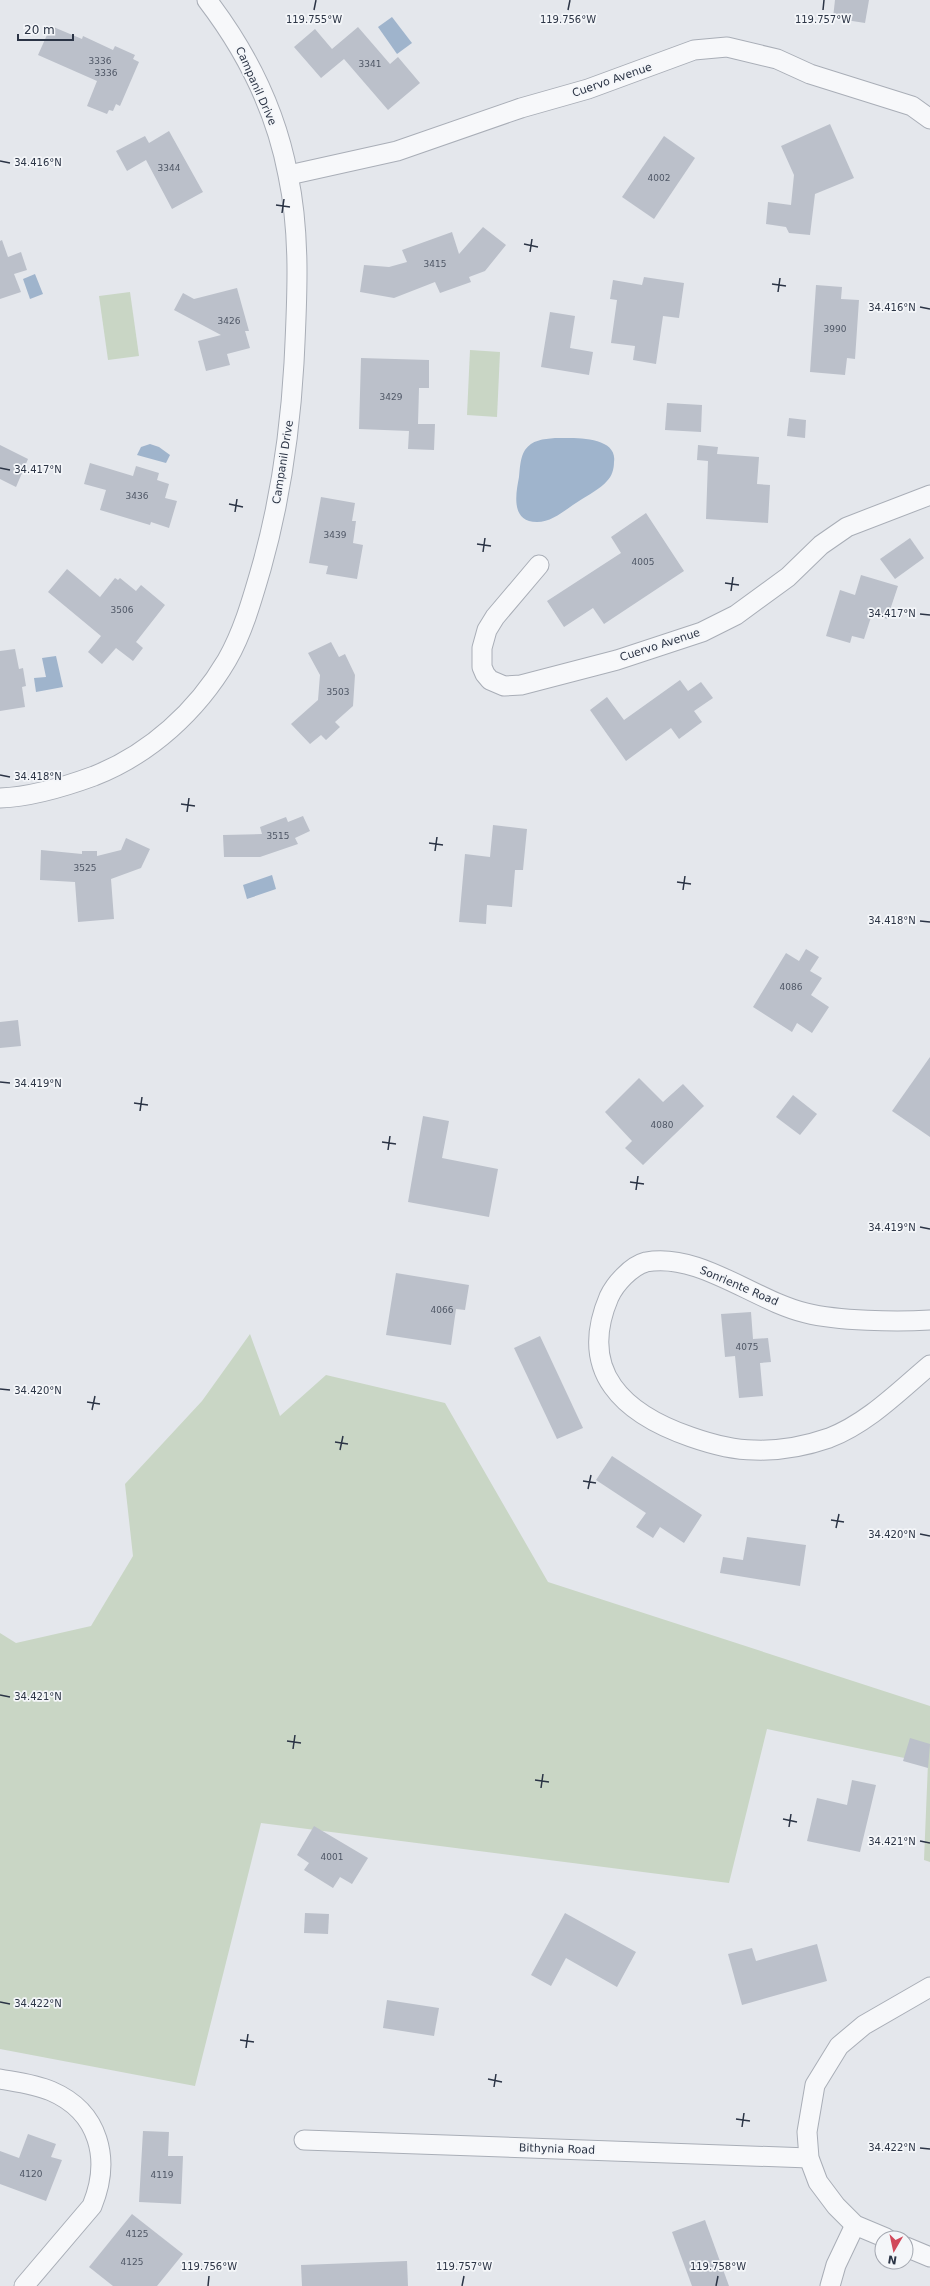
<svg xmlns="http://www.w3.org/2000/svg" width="930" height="2286" font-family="'DejaVu Sans',sans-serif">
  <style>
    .green { fill: #c9d6c5 }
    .water { fill: #9fb4cc }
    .building { fill: #bbc0ca }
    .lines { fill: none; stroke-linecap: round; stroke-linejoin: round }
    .minor-casing { stroke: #a9aeb7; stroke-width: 21 }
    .minor { stroke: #f7f8fa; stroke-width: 19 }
    .ticks { fill: none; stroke: #2b3445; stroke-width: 1.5 }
    .labels { text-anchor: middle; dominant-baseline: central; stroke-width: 3.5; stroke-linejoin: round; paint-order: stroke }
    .number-label { font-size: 9px; fill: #4f5766 }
    .street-label { font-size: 11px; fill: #2b3445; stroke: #f4f6f9 }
    .ticks-label { font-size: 10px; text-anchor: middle; fill: #2b3445; stroke: #f4f6f9; stroke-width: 3.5; stroke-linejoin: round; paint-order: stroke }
  </style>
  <rect width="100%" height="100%" fill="#e4e7ec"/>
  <g class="green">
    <path d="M130,292L139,356L108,360L99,296Z"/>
    <path d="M470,350L500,352L497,417L467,415Z"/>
    <path d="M250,1334L280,1416L326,1375L445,1403L548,1582L930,1706V1862L924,1860L928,1763L767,1729L729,1883L261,1823L195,2086L0,2049V1633L16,1643L91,1626L133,1556L125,1484L202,1401Z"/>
  </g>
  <g class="water">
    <path d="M392,17L412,43L397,54L378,27Z"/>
    <path d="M35,274L43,294L30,299L23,279Z"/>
    <path d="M555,438C571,438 618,435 614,462C614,469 612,476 607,481C600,489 588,495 579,501C566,509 553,522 537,522C510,522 516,493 519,477C520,468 520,458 525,450C532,440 543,439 555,438Z"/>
    <path d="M150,444L159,447L170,455L166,463L137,455L141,447Z"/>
    <path d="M56,656L63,687L36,692L34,678L46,677L42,658Z"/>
    <path d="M272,875L276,889L247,899L243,885Z"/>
  </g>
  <g class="building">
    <path d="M835,0H869L865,23L833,18Z"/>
    <path d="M51,26L82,39L83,36L113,50L115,46L135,55L133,59L139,62L120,106L116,104L113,111L109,110L107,114L87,106L97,81L38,55Z"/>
    <path d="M358,27L390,64L398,57L420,83L388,110L344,59L321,78L294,47L315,29L332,49Z"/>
    <path d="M830,124L854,178L815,194L810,235L789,233L786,227L766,224L768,202L791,205L794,175L781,146Z"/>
    <path d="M169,131L203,192L172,209L146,160L127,171L116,151L145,136L149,143Z"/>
    <path d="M664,136L695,158L654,219L622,197Z"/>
    <path d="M483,227L506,245L485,271L469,277L471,282L440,293L435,282L394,298L360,292L364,265L389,267L407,262L402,250L452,232L459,254Z"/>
    <path d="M2,240L8,257L21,252L27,270L14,274L21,292L0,299V241Z"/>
    <path d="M644,277L684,283L679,318L663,316L656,364L633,360L635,346L611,343L617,300L610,299L613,280L642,285Z"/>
    <path d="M816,285L842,287L841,299L859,300L855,359L847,358L845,375L810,372Z"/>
    <path d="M237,288L249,331H245L250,348L227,354L230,365L206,371L198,341L221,335L174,310L183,293L194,299Z"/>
    <path d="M550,312L575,316L570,348L593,352L589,375L541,367Z"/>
    <path d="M361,358L429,360V388H419L418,424H435L434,450L408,449L409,431L359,429Z"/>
    <path d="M667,403L702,405L701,432L665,430Z"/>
    <path d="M789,418L806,420L805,438L787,436Z"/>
    <path d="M0,445L28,459L16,487L0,479Z"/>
    <path d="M698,445L718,447L717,454L759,457L757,484L770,485L768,523L706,519L708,461L697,460Z"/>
    <path d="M90,463L133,476L136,466L159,473L157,480L169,484L165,498L177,501L169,528L151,522L150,525L100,510L106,490L84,484Z"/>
    <path d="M321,497L355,503L352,521H356L353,543L363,545L357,579L326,574L328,566L309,563Z"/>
    <path d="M646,513L684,571L604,624L593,608L564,627L547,601L621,553L611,537Z"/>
    <path d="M910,538L924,558L895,579L880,559Z"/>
    <path d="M67,569L100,597L115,578L118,580L120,578L136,591L141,585L165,605L136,642L143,648L133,661L116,648L102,664L88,652L101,636L48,592Z"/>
    <path d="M861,575L898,586L887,619L872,614L864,639L852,636L850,643L826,636L840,590L855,595Z"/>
    <path d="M331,642L339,657L345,654L355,675L353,706L335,722L340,727L326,740L321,735L310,744L291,724L318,700L320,675L308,653Z"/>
    <path d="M15,649L19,669L23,668L26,686L22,687L25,707L0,711V651Z"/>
    <path d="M680,680L688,691L701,682L713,698L694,711L702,722L679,739L671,728L626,761L590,710L607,697L624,720Z"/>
    <path d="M303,816L310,831L295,838L298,844L260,857H224L223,835L262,834L260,827L286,817L288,822Z"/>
    <path d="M493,825L527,829L523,870H515L512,907L487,905L486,924L459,922L465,854L490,857Z"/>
    <path d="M126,838L150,849L141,868L111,879L114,919L78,922L75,882L40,880L41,850L82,854V851H97V856L121,850Z"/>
    <path d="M806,949L819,957L810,971L822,978L811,995L829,1007L812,1033L797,1023L792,1032L753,1007L786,953L799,961Z"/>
    <path d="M18,1020L21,1046L0,1048V1022Z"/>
    <path d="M930,1057V1137L892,1111Z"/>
    <path d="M639,1078L663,1102L683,1084L704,1106L643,1165L625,1148L632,1141L605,1112Z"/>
    <path d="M793,1095L817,1114L800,1135L776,1117Z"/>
    <path d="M423,1116L449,1121L442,1158L498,1169L489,1217L408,1202Z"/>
    <path d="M396,1273L469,1285L465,1310L456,1309L451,1345L386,1335Z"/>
    <path d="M751,1312L753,1339L768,1338L771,1362L760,1363L763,1396L739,1398L735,1356L725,1357L721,1314Z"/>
    <path d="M540,1336L583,1428L557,1439L514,1348Z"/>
    <path d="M612,1456L702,1515L684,1543L660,1527L653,1538L636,1527L646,1513L596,1480Z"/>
    <path d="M747,1537L806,1545L800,1586L720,1573L723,1557L743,1560Z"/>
    <path d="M910,1738L930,1744L928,1768L903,1761Z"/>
    <path d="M852,1780L876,1785L860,1852L807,1841L817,1798L847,1805Z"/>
    <path d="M314,1826L368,1858L352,1884L340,1877L333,1888L304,1870L309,1863L297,1855Z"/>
    <path d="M305,1913L329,1914L328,1934L304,1933Z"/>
    <path d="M565,1913L636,1952L617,1987L566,1958L551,1986L531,1975Z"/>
    <path d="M817,1944L827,1981L742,2005L728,1954L752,1948L756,1961Z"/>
    <path d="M387,2000L439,2008L434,2036L383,2028Z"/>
    <path d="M143,2131L169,2132L168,2156H183L181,2204L139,2202Z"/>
    <path d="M28,2134L56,2144L51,2157L62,2160L46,2201L0,2184V2151L19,2158Z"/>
    <path d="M132,2214L183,2254L157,2286H113L89,2267Z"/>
    <path d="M705,2220L729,2286H692L672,2232Z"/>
    <path d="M407,2261L408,2286H302L301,2265Z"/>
  </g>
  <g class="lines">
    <defs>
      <g id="minor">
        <path d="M289,175L397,151L521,108L588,89L694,50L727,47L777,59L810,74L912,106L930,119"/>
        <path d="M539,565L495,617L487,630L482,648V667L485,674L490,680L504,686L521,685L617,660L702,632L736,615L788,577L821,545L847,527L930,495"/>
        <path d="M0,798C32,797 64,787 94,776C150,754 197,711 227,660C243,632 252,600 261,569C280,502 290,433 294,363C297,301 301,236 288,175C276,111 246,51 207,0"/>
        <path d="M930,1320C896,1322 838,1321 806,1313C755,1301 699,1252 646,1262C631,1266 615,1284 609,1297C577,1372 624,1414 691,1437C711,1444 733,1450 754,1450C779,1451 806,1446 829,1438C868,1423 899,1391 930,1365"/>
        <path d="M0,2079C17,2082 35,2084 51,2091C100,2112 111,2160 92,2206L24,2286"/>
        <path d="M304,2140L809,2158"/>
        <path d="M886,2238L855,2225L836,2206L818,2182L809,2158L807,2132L815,2085L839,2046L864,2025L930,1987"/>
        <path d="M906,2247L930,2257"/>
        <path d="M830,2286L836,2265L855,2225"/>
      </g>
    </defs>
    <use href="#minor" class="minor-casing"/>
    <use href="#minor" class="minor"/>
  </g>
  <path class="ticks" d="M314,10L316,0M568,10L570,0M823,10L824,0M0,161L10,163M276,205L290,207M282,213L284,199M524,244L538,247M530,252L532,239M772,284L786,286M778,292L780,278M920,307L930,309M0,468L10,470M229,504L243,507M235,512L237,499M477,544L491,546M483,552L485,538M725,583L739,585M731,591L733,577M920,614L930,615M0,775L10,777M181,804L195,806M187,812L189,798M429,843L443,845M435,851L437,837M677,882L691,884M683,890L685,876M920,921L930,922M0,1082L10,1083M134,1103L148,1105M140,1111L142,1097M382,1142L396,1144M388,1150L390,1136M630,1182L644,1184M636,1190L638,1176M920,1227L930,1229M0,1389L10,1390M87,1402L100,1404M92,1410L95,1396M335,1442L348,1444M340,1450L343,1436M583,1481L596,1483M588,1489L591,1475M831,1520L844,1522M836,1528L839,1514M920,1534L930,1536M0,1695L10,1697M287,1741L301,1743M293,1749L295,1735M535,1780L549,1782M541,1788L543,1774M783,1819L797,1822M789,1827L791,1814M920,1841L930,1843M0,2002L10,2004M240,2040L254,2042M246,2048L248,2034M488,2079L502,2082M494,2087L496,2074M736,2119L750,2121M742,2127L744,2113M920,2148L930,2149M208,2286L209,2276M462,2286L464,2276M716,2286L718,2276"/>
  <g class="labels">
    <g class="number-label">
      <text x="100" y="61">3336</text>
      <text x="370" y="64">3341</text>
      <text x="106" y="73">3336</text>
      <text x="169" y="168">3344</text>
      <text x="659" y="178">4002</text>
      <text x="435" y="264">3415</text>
      <text x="229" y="321">3426</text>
      <text x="835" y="329">3990</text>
      <text x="391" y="397">3429</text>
      <text x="137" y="496">3436</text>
      <text x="335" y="535">3439</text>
      <text x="643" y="562">4005</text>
      <text x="122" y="610">3506</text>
      <text x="338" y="692">3503</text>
      <text x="278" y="836">3515</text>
      <text x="85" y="868">3525</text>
      <text x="791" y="987">4086</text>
      <text x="662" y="1125">4080</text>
      <text x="442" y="1310">4066</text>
      <text x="747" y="1347">4075</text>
      <text x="332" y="1857">4001</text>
      <text x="31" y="2174">4120</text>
      <text x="162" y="2175">4119</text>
      <text x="137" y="2234">4125</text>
      <text x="132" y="2262">4125</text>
    </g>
    <g class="street-label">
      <text transform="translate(612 80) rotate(-19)">Cuervo Avenue</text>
      <text transform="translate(256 86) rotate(66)">Campanil Drive</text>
      <text transform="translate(283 462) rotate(-81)">Campanil Drive</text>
      <text transform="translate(660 645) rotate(-18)">Cuervo Avenue</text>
      <text transform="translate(739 1286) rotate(23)">Sonriente Road</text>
      <text transform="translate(557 2149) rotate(2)">Bithynia Road</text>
    </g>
  </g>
  <g class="ticks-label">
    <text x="568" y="23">119.756°W</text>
    <text x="823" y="23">119.757°W</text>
    <text x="314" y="23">119.755°W</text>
    <text x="38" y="166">34.416°N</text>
    <text x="892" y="311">34.416°N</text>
    <text x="38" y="473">34.417°N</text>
    <text x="892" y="617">34.417°N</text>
    <text x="38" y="780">34.418°N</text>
    <text x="892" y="924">34.418°N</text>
    <text x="38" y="1087">34.419°N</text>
    <text x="892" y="1231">34.419°N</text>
    <text x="38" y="1394">34.420°N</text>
    <text x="892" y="1538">34.420°N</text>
    <text x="38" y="1700">34.421°N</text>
    <text x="892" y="1845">34.421°N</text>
    <text x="38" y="2007">34.422°N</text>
    <text x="892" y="2151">34.422°N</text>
    <text x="209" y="2270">119.756°W</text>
    <text x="464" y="2270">119.757°W</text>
    <text x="718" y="2270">119.758°W</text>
  </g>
  <g transform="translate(894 2250) rotate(189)"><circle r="19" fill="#f4f6f9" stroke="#a4a8b1"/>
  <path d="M0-3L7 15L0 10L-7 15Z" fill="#d1495b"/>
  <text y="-6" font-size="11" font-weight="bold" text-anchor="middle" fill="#2b3445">N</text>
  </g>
  <path d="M18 34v6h55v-6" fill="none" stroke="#2b3445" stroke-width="2"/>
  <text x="24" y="34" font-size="12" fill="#2b3445" stroke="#f4f6f9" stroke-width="3" paint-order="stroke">20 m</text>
</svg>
